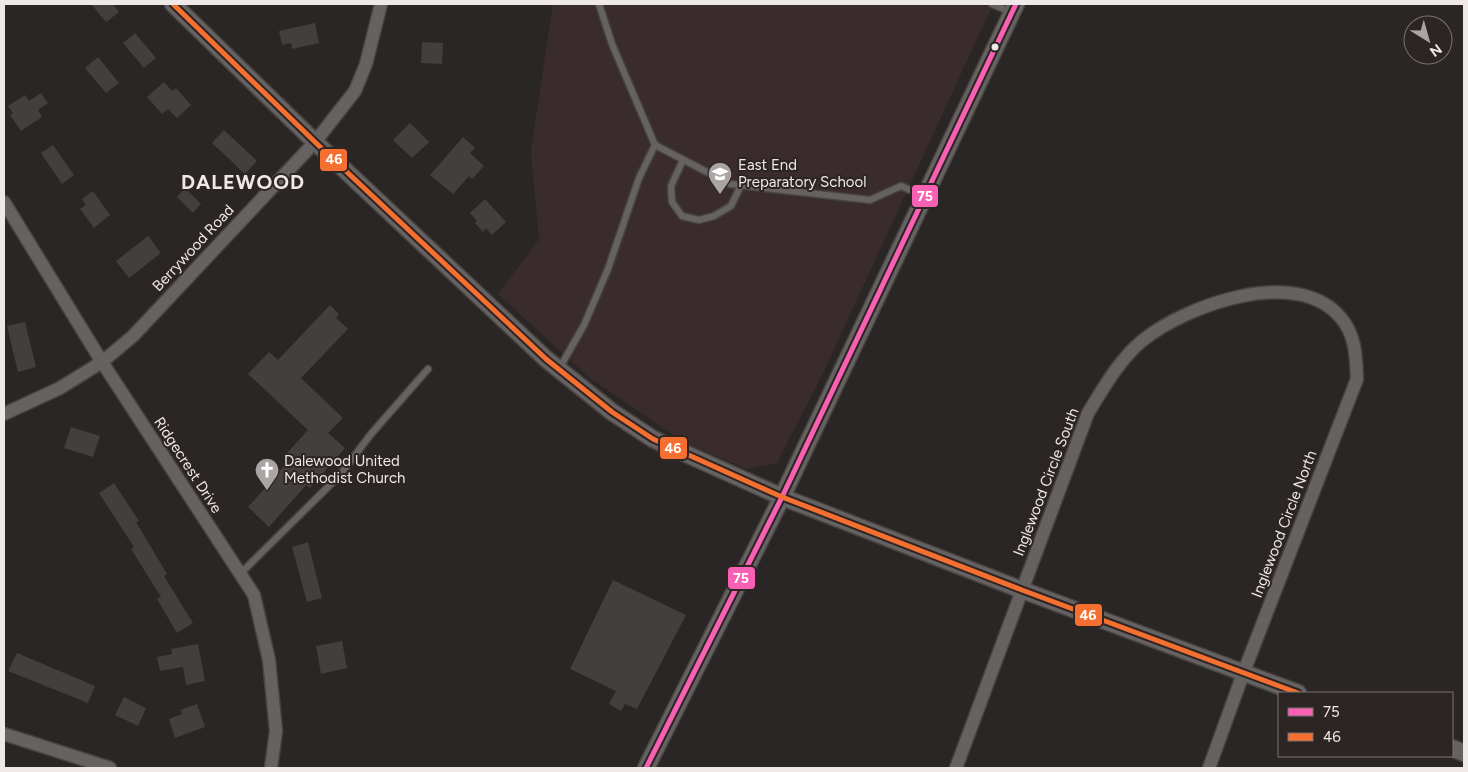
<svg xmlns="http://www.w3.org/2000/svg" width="1468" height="772" font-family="Figtree,sans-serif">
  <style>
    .built { fill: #3a2c2c }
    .building { fill: #433f3f }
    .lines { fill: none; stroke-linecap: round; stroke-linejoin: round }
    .service-casing { stroke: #474343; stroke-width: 9 }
    .minor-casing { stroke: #474343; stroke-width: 15 }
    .tertiary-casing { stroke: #474343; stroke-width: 19 }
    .service { stroke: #666262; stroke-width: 6 }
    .minor { stroke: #666262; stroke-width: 12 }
    .tertiary { stroke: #666262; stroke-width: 16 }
    .bus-1-casing { stroke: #2d2424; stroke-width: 9 }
    .bus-2-casing { stroke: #2d2424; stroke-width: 9 }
    .bus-1 { stroke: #f860b3; stroke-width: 5 }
    .bus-2 { stroke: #f46f30; stroke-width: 5 }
    .bus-dot { fill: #efe8e8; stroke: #2d2424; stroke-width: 2 }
    .labels { text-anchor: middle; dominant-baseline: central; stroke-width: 4; stroke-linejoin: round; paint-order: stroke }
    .poi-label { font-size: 15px; fill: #efe8e8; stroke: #2d2424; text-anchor: start }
    .street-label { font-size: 15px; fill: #efe8e8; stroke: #2d2424 }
    .district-label { font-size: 20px; font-weight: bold; letter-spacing: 1px; fill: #efe8e8; stroke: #2d2424 }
    .line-badge { stroke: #2d2424; stroke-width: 2 }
    .badge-label { font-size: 14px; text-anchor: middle; font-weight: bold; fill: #fff }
  </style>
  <rect width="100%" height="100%" fill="#2b2626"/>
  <path class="built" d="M553,4H993L825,369L777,463L747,469L687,444L591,379L498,294L539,239L531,151Z"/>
  <g class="building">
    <path d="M91,4H113L119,12L106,22Z"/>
    <path d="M315,23L319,43L292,49L291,43L282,45L279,31Z"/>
    <path d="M135,33L156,58L144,68L123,43Z"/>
    <path d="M422,42L443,43L442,64L421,63Z"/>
    <path d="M98,57L119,83L106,93L85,68Z"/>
    <path d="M164,82L172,91L176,88L191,105L177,118L168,109L162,114L147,97Z"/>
    <path d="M41,93L48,103L38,110L42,117L21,131L10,115L13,113L8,106L25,95L29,101Z"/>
    <path d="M410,123L429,142L412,158L393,140Z"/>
    <path d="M224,130L257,161L245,174L212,143Z"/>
    <path d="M463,137L475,148L470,153L484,166L472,179L469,176L453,194L430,175Z"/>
    <path d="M53,145L74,175L62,184L41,153Z"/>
    <path d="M185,188L201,204L193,213L177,197Z"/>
    <path d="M93,191L110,215L94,228L80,209L86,205L82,199Z"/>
    <path d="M485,199L506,222L492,235L486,228L483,232L475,223L477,221L470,213Z"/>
    <path d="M148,236L161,253L129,278L116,261Z"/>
    <path d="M330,305L339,314L336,318L348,329L301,378L343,418L328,433L345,448L310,488L306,485L269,527L248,507L292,457L287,453L308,430L248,374L269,352L278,360Z"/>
    <path d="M25,322L36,367L18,372L7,326Z"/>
    <path d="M71,427L100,436L93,457L64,448Z"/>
    <path d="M114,483L139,521L136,522L167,574L164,576L193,623L177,633L157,599L161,597L131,549L134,547L99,493Z"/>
    <path d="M308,542L322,598L307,602L292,547Z"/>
    <path d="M613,580L686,615L637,709L625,704L621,711L609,704L616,691L570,669Z"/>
    <path d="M342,641L347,668L321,674L316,646Z"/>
    <path d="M198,644L205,681L186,685L183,667L160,671L157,657L172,654L171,649Z"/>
    <path d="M17,653L95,686L88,703L8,671Z"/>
    <path d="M124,697L146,708L138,726L115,715Z"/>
    <path d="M197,704L205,727L175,738L169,719L182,714L180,710Z"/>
  </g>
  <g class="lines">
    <defs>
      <g id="service">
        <path d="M599,4L612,44L655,145"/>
        <path d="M992,4L1011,12"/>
        <path d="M683,160L671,186L672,202L682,216L699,220L714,216L731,206L741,185"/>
        <path d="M559,369L584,325L608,269L639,178L655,145L730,184L870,200L901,186L924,196"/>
        <path d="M240,574L340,475L371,434L428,369"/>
      </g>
      <g id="minor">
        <path d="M4,202L102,362L254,595L269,660L276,731L271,768"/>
        <path d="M4,414L60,388L102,362L133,336L315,142L355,91L366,64L381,4"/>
        <path d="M4,734L110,768"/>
        <path d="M956,768L1088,413C1104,387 1119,360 1143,340C1187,305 1297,265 1341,318C1356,336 1356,357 1357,379L1243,674L1209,768"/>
      </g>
      <g id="tertiary">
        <path d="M173,4L315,142L546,359L612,412L653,439L782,497L1022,590L1298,693"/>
        <path d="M1452,748L1464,753"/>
        <path d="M646,768L782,497L1016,4"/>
      </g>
    </defs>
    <use href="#service" class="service-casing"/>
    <use href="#minor" class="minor-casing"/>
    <use href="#tertiary" class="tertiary-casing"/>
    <use href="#service" class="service"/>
    <use href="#minor" class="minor"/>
    <use href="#tertiary" class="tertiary"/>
    <defs>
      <path id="bus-1" d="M646,768L782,497L1016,4"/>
      <path id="bus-2" d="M173,4L315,142L546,359L612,412L653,439L782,497L1022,590L1298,693"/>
    </defs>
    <use href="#bus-1" class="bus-1-casing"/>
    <use href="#bus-2" class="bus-2-casing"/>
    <use href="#bus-1" class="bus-1"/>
    <use href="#bus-2" class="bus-2"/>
  </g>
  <defs>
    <symbol id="school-pin" viewBox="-11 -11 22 30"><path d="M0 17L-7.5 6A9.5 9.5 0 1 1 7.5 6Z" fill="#aaa4a4" stroke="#2d2424"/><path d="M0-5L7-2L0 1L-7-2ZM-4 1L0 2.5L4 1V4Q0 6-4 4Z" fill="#fff"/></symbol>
    <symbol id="church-pin" viewBox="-11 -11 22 30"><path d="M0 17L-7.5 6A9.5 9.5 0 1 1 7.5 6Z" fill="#aaa4a4" stroke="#2d2424"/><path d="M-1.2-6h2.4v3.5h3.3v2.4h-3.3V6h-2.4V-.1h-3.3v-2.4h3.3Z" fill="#fff"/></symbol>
  </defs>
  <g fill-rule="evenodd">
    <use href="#school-pin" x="706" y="160" width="28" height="38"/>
    <use href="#church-pin" x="253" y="456" width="28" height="38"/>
  </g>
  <circle class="bus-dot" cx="995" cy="47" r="4.5"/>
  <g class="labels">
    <g class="poi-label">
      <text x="738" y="165">East End<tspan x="738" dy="17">Preparatory School</tspan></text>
      <text x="284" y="461">Dalewood United<tspan x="284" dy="17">Methodist Church</tspan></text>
    </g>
    <g class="street-label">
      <text transform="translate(193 248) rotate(-47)">Berrywood Road</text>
      <text transform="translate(188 465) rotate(57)">Ridgecrest Drive</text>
      <text transform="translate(1046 482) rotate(-69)">Inglewood Circle South</text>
      <text transform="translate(1284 524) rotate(-69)">Inglewood Circle North</text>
    </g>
    <g class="district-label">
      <text x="243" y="182">DALEWOOD</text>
    </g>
  </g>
  <g class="line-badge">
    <rect x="319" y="148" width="29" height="24" rx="5" fill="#f46f30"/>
    <rect x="911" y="184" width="28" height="24" rx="5" fill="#f860b3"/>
    <rect x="659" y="436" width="29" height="24" rx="5" fill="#f46f30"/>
    <rect x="727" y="566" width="29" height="24" rx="5" fill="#f860b3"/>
    <rect x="1074" y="603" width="29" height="24" rx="5" fill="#f46f30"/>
  </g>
  <g class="badge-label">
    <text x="334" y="164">46</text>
    <text x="925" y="201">75</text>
    <text x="673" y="453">46</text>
    <text x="741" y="583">75</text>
    <text x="1088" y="620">46</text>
  </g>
  <rect width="1468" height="772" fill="none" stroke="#efe8e8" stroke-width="10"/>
  <rect x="1278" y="692" width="175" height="65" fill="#2d2424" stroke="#7b7272"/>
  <rect x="1288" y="708" width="25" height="8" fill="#f860b3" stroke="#7b7272"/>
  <text x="1323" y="717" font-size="15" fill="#efe8e8">75</text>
  <rect x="1288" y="733" width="25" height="8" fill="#f46f30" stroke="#7b7272"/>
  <text x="1323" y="742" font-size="15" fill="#efe8e8">46</text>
  <g transform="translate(1428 40) rotate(143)"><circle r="24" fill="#2d2424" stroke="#7b7272"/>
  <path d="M0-4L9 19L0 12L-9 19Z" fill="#aaa4a4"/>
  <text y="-8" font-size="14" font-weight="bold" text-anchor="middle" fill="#efe8e8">N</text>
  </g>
</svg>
